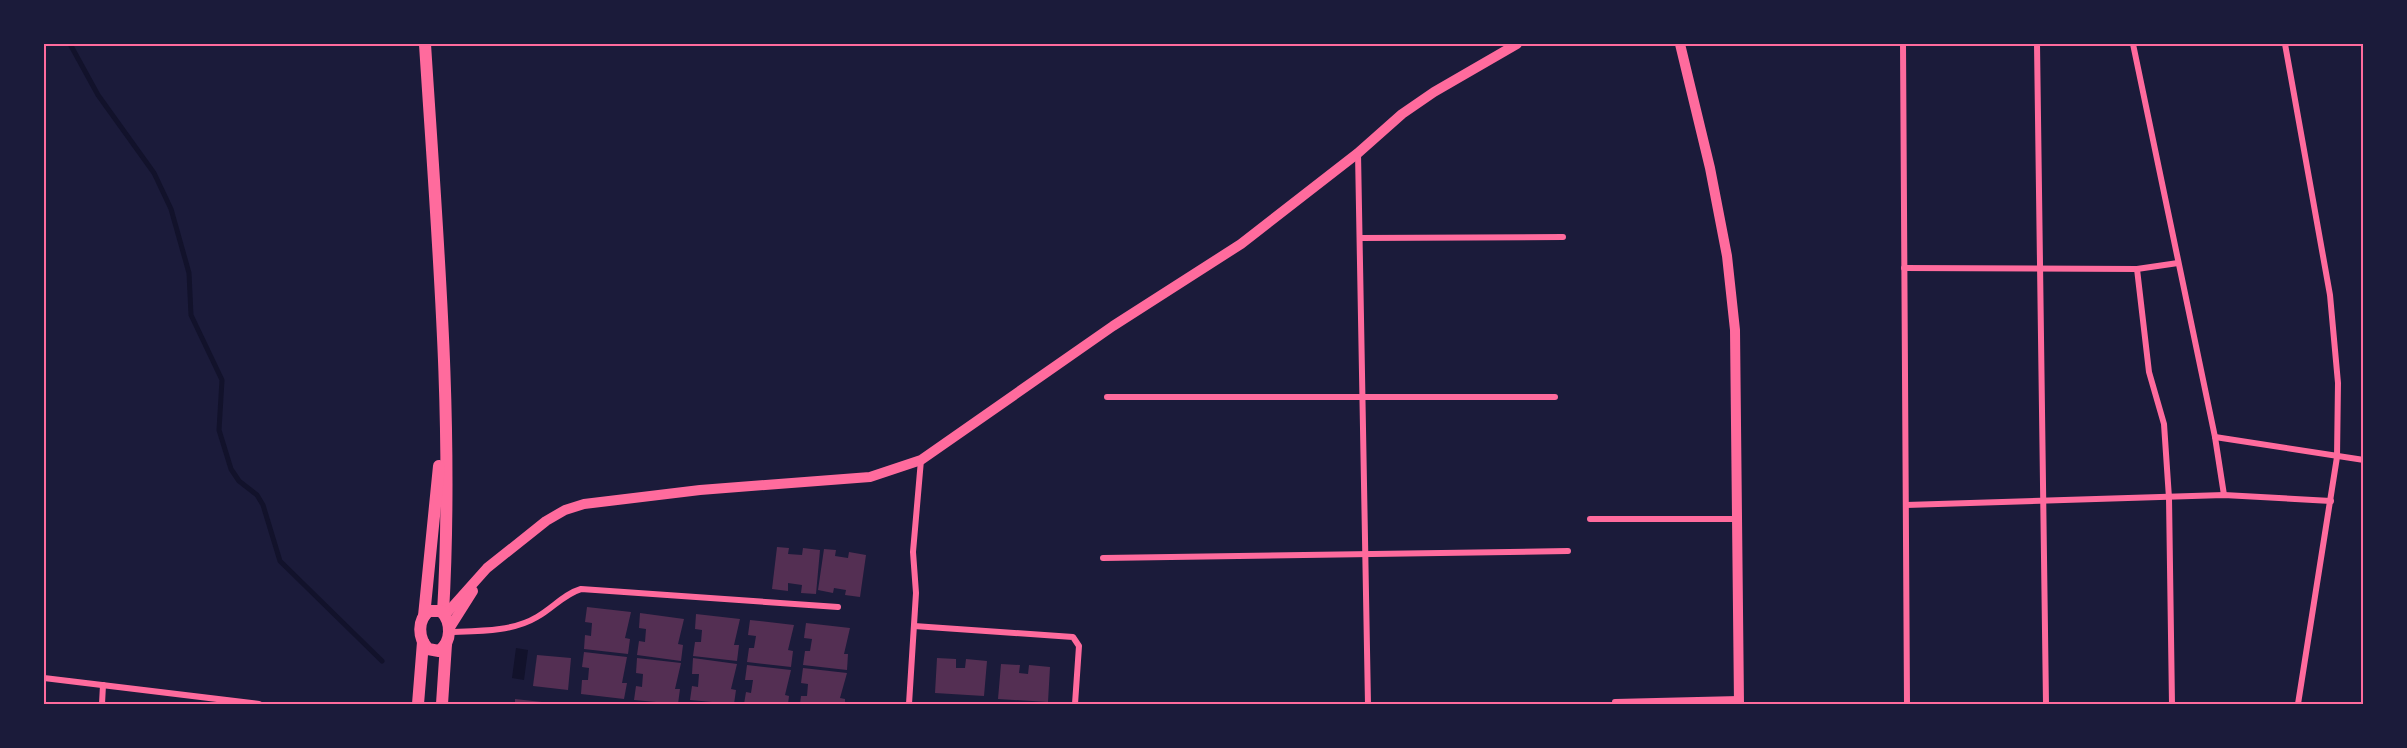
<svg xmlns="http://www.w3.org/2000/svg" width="2407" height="748" font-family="Raleway,sans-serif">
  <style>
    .water { fill: #12122b }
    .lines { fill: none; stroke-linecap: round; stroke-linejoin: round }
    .stream { stroke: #12122b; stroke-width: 5 }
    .building { fill: #542f53 }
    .minor { stroke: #ff6b9d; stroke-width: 6 }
    .tertiary { stroke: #ff6b9d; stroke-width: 10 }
    .secondary { stroke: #ff6b9d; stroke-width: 12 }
    .neatline { fill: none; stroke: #ff6b9d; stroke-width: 2 }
  </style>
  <rect width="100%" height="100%" fill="#1b1b3a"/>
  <path class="water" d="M516,648L528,650L524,680L512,678Z"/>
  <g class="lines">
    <path class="stream" d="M70,44L98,95L154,173L171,209L189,273L191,315L222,380L219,430L231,469L239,481L257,495L263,505L280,561L382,661"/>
  </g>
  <g class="building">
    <path d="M777,547L789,548L788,554L802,555L803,548L820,550L816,594L801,593L802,585L788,583V591L772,589Z"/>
    <path d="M824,549L836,550L835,556L848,558L849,552L866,555L860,597L845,595L846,590L834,588L833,593L818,590Z"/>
    <path d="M587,607L631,612L625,638L630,639L628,654L584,649L585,635L591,636L592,623L585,622Z"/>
    <path d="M640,613L684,619L678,644L683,645L681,661L637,655L639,641L645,642L646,629L639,628Z"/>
    <path d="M696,614L740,619L734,645H739L737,661L693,656L695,642H701L702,630L695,629Z"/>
    <path d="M750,620L794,625L788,650L793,651L791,667L747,662L749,648H754L756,636L748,635Z"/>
    <path d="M806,623L850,628L844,654H848L847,670L803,665L805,651H810L812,639L804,638Z"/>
    <path d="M584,652L627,657L622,683H627L624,699L581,694L582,680H588L589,668L582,667Z"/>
    <path d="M537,655L571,658L568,690L533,686Z"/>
    <path d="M637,658L681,663L675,689H680L678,704L634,700L636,686L642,687L643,674L636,673Z"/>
    <path d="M693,658L737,664L731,689L736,690L734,704L690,700L692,686L698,687L699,674H692Z"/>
    <path d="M937,658L956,659V668H965L966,659L987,661L984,696L935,693Z"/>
    <path d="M1001,664L1020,665L1019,673L1028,674L1029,665L1050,667L1048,702L998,699Z"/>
    <path d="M747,665L791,670L785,695L789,696L788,704H744L746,692L751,693L753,680H745Z"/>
    <path d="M803,668L847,673L840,698L845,699V704H800L801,696H807L808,684L801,683Z"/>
    <path d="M515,699L551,703V704H515Z"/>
  </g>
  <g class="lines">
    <g class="minor">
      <path d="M1903,44L1907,704"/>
      <path d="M2037,44L2046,704"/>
      <path d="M2133,44L2215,437L2224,495"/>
      <path d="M2285,44L2330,295L2338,383L2337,457L2298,704"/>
      <path d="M1358,153L1368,704"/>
      <path d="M1360,238L1563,237"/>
      <path d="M1904,268L2137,269L2178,263"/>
      <path d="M2137,269L2149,372L2164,424L2169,498L2172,704"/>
      <path d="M1107,397H1555"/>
      <path d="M2215,437L2364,460"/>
      <path d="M1906,505L2224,495L2331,501"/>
      <path d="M1590,519H1737"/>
      <path d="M1103,558L1568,551"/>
      <path d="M914,626L1073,637L1079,646L1075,704"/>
      <path d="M449,632C478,631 512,632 537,617C553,608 564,594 581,589L838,607"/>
      <path d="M44,678L259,704"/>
      <path d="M1615,702L1739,699"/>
      <path d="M102,704L103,685"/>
      <path d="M909,704L916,593L913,552L921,460"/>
    </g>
    <g class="tertiary">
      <path d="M1680,44L1710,168L1727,256L1735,330L1739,704"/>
      <path d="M445,615L487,568L546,521L565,510L584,504L700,490L870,477L921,460L1113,326L1241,244L1358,153L1402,114L1434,92L1517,44"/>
      <path d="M449,629L473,591"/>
    </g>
    <g class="secondary">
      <path d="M425,44C437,233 454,423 443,613"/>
      <path d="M429,611H441C452,622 452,642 439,651L428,649C418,638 417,620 429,611Z"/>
      <path d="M424,616L439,466"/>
      <path d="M418,704L423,642"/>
      <path d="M442,704L446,644"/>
    </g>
  </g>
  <rect width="2407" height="748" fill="none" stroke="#1b1b3a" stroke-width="90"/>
  <rect x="45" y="45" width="2317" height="658" class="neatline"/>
</svg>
